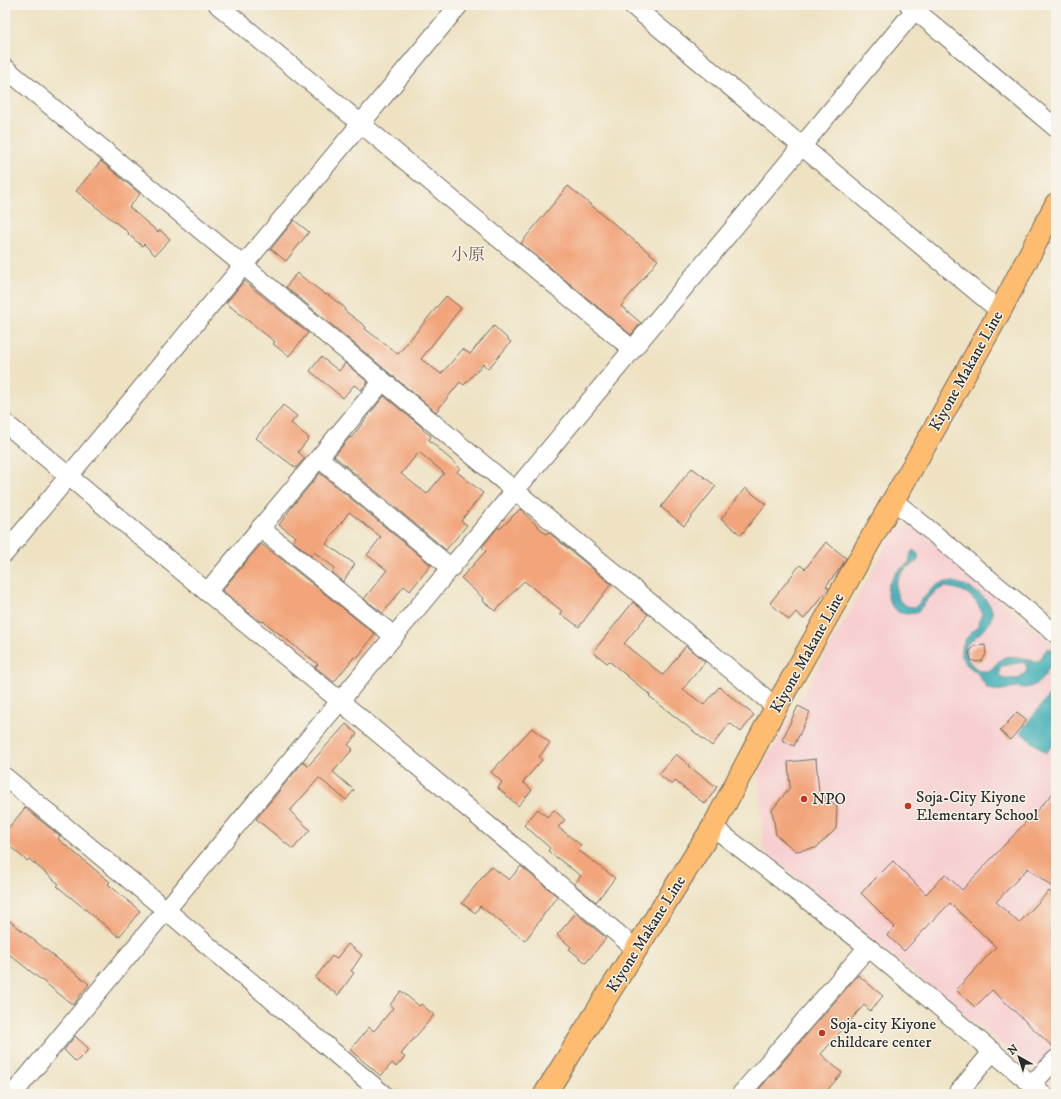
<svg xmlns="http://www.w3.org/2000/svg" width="1061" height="1099" font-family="'IM FELL DW Pica','Noto Serif JP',serif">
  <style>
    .built { fill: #f7cfd1 }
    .water { fill: #3daeb6; stroke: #346c70; fill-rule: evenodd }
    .building { fill: #f2a47a; fill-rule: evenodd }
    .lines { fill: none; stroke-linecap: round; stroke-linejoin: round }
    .minor-casing { stroke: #6f6b60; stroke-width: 20 }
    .major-casing { stroke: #6f6b60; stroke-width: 24 }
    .minor { stroke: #fff; stroke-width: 18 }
    .major { stroke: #fdbc70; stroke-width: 22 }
    .poi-dot { fill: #c8321e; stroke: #f7f3e8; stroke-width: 1.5 }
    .labels { text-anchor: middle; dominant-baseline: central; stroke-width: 3; stroke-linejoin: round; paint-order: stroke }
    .street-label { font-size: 16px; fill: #2b2b2b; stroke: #f7f3e8 }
    .poi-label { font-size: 16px; fill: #2b2b2b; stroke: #f7f3e8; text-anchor: start }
    .neighbourhood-label { font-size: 17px; fill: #715547; stroke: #f7f3e8 }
  </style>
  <rect width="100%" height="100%" fill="#f7f3e8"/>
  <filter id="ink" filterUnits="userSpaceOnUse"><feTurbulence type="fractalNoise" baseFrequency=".025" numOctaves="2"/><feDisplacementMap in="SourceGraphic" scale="8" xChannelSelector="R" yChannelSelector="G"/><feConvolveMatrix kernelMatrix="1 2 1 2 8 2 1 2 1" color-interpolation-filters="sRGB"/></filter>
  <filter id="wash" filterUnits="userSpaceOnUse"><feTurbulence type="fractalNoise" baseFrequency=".012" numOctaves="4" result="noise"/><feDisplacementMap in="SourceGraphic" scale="16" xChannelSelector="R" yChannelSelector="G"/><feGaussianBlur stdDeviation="0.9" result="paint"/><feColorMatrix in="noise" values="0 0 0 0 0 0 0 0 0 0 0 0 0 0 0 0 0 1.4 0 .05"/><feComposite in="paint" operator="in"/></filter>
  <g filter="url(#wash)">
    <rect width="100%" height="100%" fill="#eee2c3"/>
    <path class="built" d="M898,525H912L1056,647V840L1031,868L1056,891V1051L1034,1071L763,850L759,773Z"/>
    <g class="water">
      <path d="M913,550L918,554C918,555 918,559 918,560C916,564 911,565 908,567C898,574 893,585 898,597C901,605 907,607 915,607C923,600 929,589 939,584C944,582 952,581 957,583C969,585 996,602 992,616C988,629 974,637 966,646C963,657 975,673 987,671C994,670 997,659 1006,657C1017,654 1029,662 1037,661C1041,660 1044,651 1048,648L1056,652V662C1044,670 1048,673 1040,681C1036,684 1030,688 1025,688C1022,688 1020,686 1016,687C1003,689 1003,692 988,689L977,673L965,663L962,658L961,650L965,640L979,624L982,612C976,599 967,590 952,588C948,587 943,587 940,589C930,594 924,606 916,613L906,614L898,612L891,605L887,595L888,585L897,572L909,563L911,553ZM1023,662L1026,664L1027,671L1018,679H1004L999,674L1000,668L1002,666Z"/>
      <path d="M1055,688L1056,741L1046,753L1020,732Z"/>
    </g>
    <g id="blocks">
      <g class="building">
        <path d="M101,161L140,194L129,207L158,232L160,230L170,239L155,255L144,244L142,246L128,234L129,233L76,191Z"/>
        <path d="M568,186L658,260L621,306L641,323L631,335L521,243Z"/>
        <path d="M294,220L309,232L286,261L271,249Z"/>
        <path d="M297,273L326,295L327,294L345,308L344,310L366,327L365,329L398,354L446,296L461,308L421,359L441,374L463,349L470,354L494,326L511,342L488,369L483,364L464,385L460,382L436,412L286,287Z"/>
        <path d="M244,281L308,333L289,356L273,344L275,342L226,303Z"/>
        <path d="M321,357L339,371L345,363L368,382L361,390L354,385L343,398L310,371Z"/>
        <path d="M384,396L423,428L422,429L431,436L429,440L460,468L457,472L483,493L461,521L467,525L446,550L334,456L350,437L351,438ZM419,452L444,473L427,494L401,474Z"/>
        <path d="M283,405L297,416L291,423L309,438L298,452L305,458L296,468L256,438Z"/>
        <path d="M692,468L716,486L684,526L661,507Z"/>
        <path d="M320,473L431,565L410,591L404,586L383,613L364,599L387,570L367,555L381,537L349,512L326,544L355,564L343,582L332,572L335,568L314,552L311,556L293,541L296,537L279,525L295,503Z"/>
        <path d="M745,488L766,504L741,535L721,519Z"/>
        <path d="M520,509L546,534L548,532L611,584L579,627L560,613L562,611L524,581L495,611L483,601L484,599L461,578L486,551L482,547L498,527L500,529Z"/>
        <path d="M826,542L846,558L841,567L826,586L829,588L804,619L796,612L789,620L770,603L800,565L805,569Z"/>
        <path d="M261,544L275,554L375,634L357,658L355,656L334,682L315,667L318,664L263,621L262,622L249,613L222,590Z"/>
        <path d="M633,602L648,614L624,644L663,675L686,646L705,662L683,689L704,705L719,687L754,715L741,732L730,723L712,746L649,696L650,695L609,661L607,663L593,652Z"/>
        <path d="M985,645L986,654L982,661L976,662L971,660L969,652L975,646Z"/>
        <path d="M798,706L810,712L794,746L782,740Z"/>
        <path d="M1017,712L1027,720L1010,740L1000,731Z"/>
        <path d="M346,724L357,734L348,745L353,749L333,772L354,790L346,800L319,778L290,811L310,830L293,849L256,819L303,762L308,766Z"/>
        <path d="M532,728L550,743L539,757L542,760L523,782L532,790L518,806L498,788L502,782L491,772Z"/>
        <path d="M676,754L689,765L688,766L717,787L705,804L675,781L672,785L659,774Z"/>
        <path d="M816,759L819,793L837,806L836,829L816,848L796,851L776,835L772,810L790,787L788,762Z"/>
        <path d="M1056,790V890L1028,868L996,902L1019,923L1049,891L1056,897L1055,1049L992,990L975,1007L956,990L996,947L950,903L904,951L887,935L895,927L861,893L893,861L926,894L945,874L962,890Z"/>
        <path d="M25,808L60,836L58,839L110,882L108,884L140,911L119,937L57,886L59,884L29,859L27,861L5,842V832Z"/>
        <path d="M538,809L547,817L554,810L565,820L558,827L581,845L578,850L615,878L596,902L574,884L581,876L548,851L550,848L524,825Z"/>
        <path d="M491,866L509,880L521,866L557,896L525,941L480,906L475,913L462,903Z"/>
        <path d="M576,913L606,938L586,963L569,949L571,947L557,935Z"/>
        <path d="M5,917L89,984L73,1005L5,951Z"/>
        <path d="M348,944L362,955L351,971L354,973L338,995L315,978L332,956L336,959Z"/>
        <path d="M858,975L883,996L870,1011L864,1005L821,1054L842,1073L824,1094H755Z"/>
        <path d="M401,991L419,1006L421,1004L434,1015L401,1054L405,1057L396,1067L392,1063L381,1076L350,1050L369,1027L374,1031L393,1008L390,1005Z"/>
        <path d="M75,1036L89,1049L76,1062L64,1050Z"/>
      </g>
    </g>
  </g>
  <g filter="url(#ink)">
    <use href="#blocks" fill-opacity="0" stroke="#6f6b60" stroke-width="1"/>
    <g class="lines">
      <defs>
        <g id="minor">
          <path d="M218,5L632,349"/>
          <path d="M632,5L1000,311"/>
          <path d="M909,5L1056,128"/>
          <path d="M5,68L776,707"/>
          <path d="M5,423L207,592L340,701L636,949"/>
          <path d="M319,458L451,568"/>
          <path d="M893,500L1056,634"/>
          <path d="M260,528L394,636"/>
          <path d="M5,553L459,5"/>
          <path d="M207,592L382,382"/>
          <path d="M5,777L166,910L383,1094"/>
          <path d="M713,827L868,947L1043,1094"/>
          <path d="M1032,1084L1056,1059"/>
          <path d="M13,1094L915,10"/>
          <path d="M741,1094L868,947"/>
          <path d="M957,1094L993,1051"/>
        </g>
        <path id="major" d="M545,1094L713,827L776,707L867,546L936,426L1000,311L1056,204"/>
      </defs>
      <use href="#minor" class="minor-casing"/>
      <use href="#major" class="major-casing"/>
      <use href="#minor" class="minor"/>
      <use href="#major" class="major"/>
    </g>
  </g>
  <g class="poi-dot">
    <circle cx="804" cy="799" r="4"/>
    <circle cx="908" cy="806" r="4"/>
    <circle cx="822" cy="1033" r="4"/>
  </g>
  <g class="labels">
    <g class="street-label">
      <text transform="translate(966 371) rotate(-61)">Kiyone Makane Line</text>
      <text transform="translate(807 653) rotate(-61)">Kiyone Makane Line</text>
      <text transform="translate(646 934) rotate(-58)">Kiyone Makane Line</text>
    </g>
    <g class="poi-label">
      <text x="916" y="797">Soja-City Kiyone<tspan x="916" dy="18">Elementary School</tspan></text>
      <text x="812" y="799">NPO</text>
      <text x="830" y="1024">Soja-city Kiyone<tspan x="830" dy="18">childcare center</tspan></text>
    </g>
    <g class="neighbourhood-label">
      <text x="468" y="255">小原</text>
    </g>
  </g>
  <rect width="1061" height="1099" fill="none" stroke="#f7f3e8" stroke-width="20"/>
  <g transform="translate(1019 1057) rotate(321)" stroke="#f7f3e8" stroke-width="3" paint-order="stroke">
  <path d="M0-3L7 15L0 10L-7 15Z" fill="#2b2b2b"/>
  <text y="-6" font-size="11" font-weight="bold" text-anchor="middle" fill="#2b2b2b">N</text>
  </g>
</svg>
